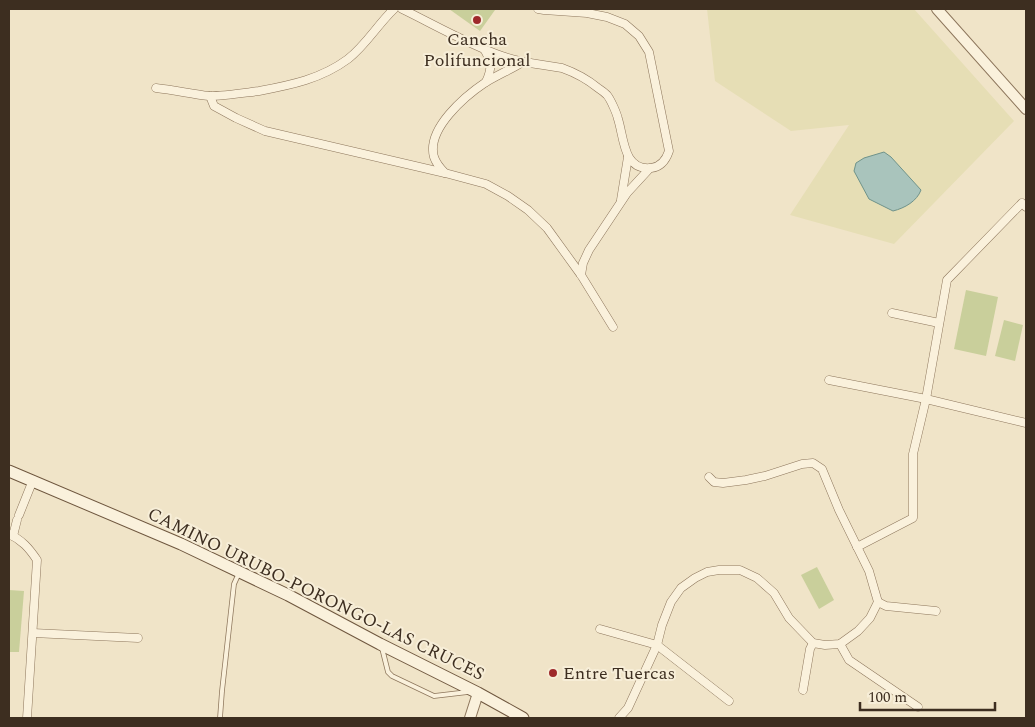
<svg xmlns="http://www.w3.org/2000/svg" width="1035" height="727" font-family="Spectral,serif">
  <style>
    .farmland { fill: #e6deb5 }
    .green { fill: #c9cf9b }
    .water { fill: #a9c4bc; stroke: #6f938a }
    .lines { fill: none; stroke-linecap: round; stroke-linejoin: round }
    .service-casing { stroke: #8d765c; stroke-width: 5.5 }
    .minor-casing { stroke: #8d765c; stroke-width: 9 }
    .tertiary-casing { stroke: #8d765c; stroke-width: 12 }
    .secondary-casing { stroke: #6f573f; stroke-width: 13 }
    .service { stroke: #faf1dc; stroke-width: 4 }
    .minor { stroke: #faf1dc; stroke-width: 8 }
    .tertiary { stroke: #faf1dc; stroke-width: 10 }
    .secondary { stroke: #faf1dc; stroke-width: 11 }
    .poi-dot { fill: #9e2a2b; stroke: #f7eed8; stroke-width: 2 }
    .labels { text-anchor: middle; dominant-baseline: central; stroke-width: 4; stroke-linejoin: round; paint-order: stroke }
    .poi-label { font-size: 18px; fill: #3d2e20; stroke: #f7eed8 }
    .street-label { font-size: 18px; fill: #3d2e20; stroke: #f7eed8 }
  </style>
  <rect width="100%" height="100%" fill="#f0e4c8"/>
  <path class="farmland" d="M707,9H914L1014,121L894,244L790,215L849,125L791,131L715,81Z"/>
  <g class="green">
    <path d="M449,9H494L495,10L480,31Z"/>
    <path d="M966,290L998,297L986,356L954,349Z"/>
    <path d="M1004,320L1023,325L1015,361L995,356Z"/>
    <path d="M817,567L834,600L819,609L801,575Z"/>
    <path d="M9,590L24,591L19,652H9Z"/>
  </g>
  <path class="water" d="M884,152L891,157L921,190C917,201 905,208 893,211L869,199L854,171L856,163L864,158Z"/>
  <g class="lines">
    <defs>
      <g id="service">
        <path d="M382,648L388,672L392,676L434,696L468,692"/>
        <path d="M220,718L222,691L234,584L239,573"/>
      </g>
      <g id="minor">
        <path d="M402,9C435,25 467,44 502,56C515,61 529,63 543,65C549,66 556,67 562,68C576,73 587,79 598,88C601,90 605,93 607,95C611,100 617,114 618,119C624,137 623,171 651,168C661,167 666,160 669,151L649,52L639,36L625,24L607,17L587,13L544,10L538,9"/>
        <path d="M484,49C492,62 492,69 486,82"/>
        <path d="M156,88C174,90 192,94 209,96C225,96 243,93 259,91C291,85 321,79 348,59C366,45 378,24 394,9"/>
        <path d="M210,96L214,106L236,118L265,131L445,173L486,184L508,196L528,210L547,228L581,275L613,327"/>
        <path d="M445,173C440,168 436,163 434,157C426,129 465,96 486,82C498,75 511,69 523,62"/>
        <path d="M621,200L628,157"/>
        <path d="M581,275L583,263L589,250L627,193L650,168"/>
        <path d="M892,313L939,323"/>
        <path d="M829,380L926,399L1026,423"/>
        <path d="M19,515L33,480"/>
        <path d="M9,534C22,540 29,548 37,560L27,718"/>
        <path d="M13,536L17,520"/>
        <path d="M857,547L913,518V454L926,399L947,280L1022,203L1026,207"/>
        <path d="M878,602L886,606L936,611"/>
        <path d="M600,629L657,645L729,701"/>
        <path d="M33,633L138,638"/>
        <path d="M840,644L849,660L918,707"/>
        <path d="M803,690L810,649L813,643"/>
        <path d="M619,718L628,708L657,645L662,625L671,602L681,588L695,578L707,572L719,570H740L757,578L774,593L789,618L813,643L825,645L840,644L858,631L870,618L878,602L869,571L839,510L822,469L813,463L802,464L765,476L746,480L723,483L714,482L709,477"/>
      </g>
      <g id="tertiary">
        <path d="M937,9L1026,109"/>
        <path d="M470,718L478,693"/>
      </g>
      <path id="secondary" d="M9,471L181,544L288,595L380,644L478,693L523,718"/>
    </defs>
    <use href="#service" class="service-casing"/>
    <use href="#minor" class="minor-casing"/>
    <use href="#tertiary" class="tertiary-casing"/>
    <use href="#secondary" class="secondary-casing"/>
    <use href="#service" class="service"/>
    <use href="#minor" class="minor"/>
    <use href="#tertiary" class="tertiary"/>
    <use href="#secondary" class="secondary"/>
  </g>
  <g class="poi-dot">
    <circle cx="477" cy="20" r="5"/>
    <circle cx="553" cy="673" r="5"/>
  </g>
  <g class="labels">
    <g class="poi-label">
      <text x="477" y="39">Cancha<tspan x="477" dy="21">Polifuncional</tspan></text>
      <text x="563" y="673" text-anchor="start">Entre Tuercas</text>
    </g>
    <g class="street-label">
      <text transform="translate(316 594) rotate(26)">CAMINO URUBO-PORONGO-LAS CRUCES</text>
    </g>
  </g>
  <rect width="1035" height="727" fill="none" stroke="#3d2e20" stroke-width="20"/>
  <path d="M860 702v8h135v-8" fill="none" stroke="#3d2e20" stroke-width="2.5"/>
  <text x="868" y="702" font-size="15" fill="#3d2e20" stroke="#f7eed8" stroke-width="4" paint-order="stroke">100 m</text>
</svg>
